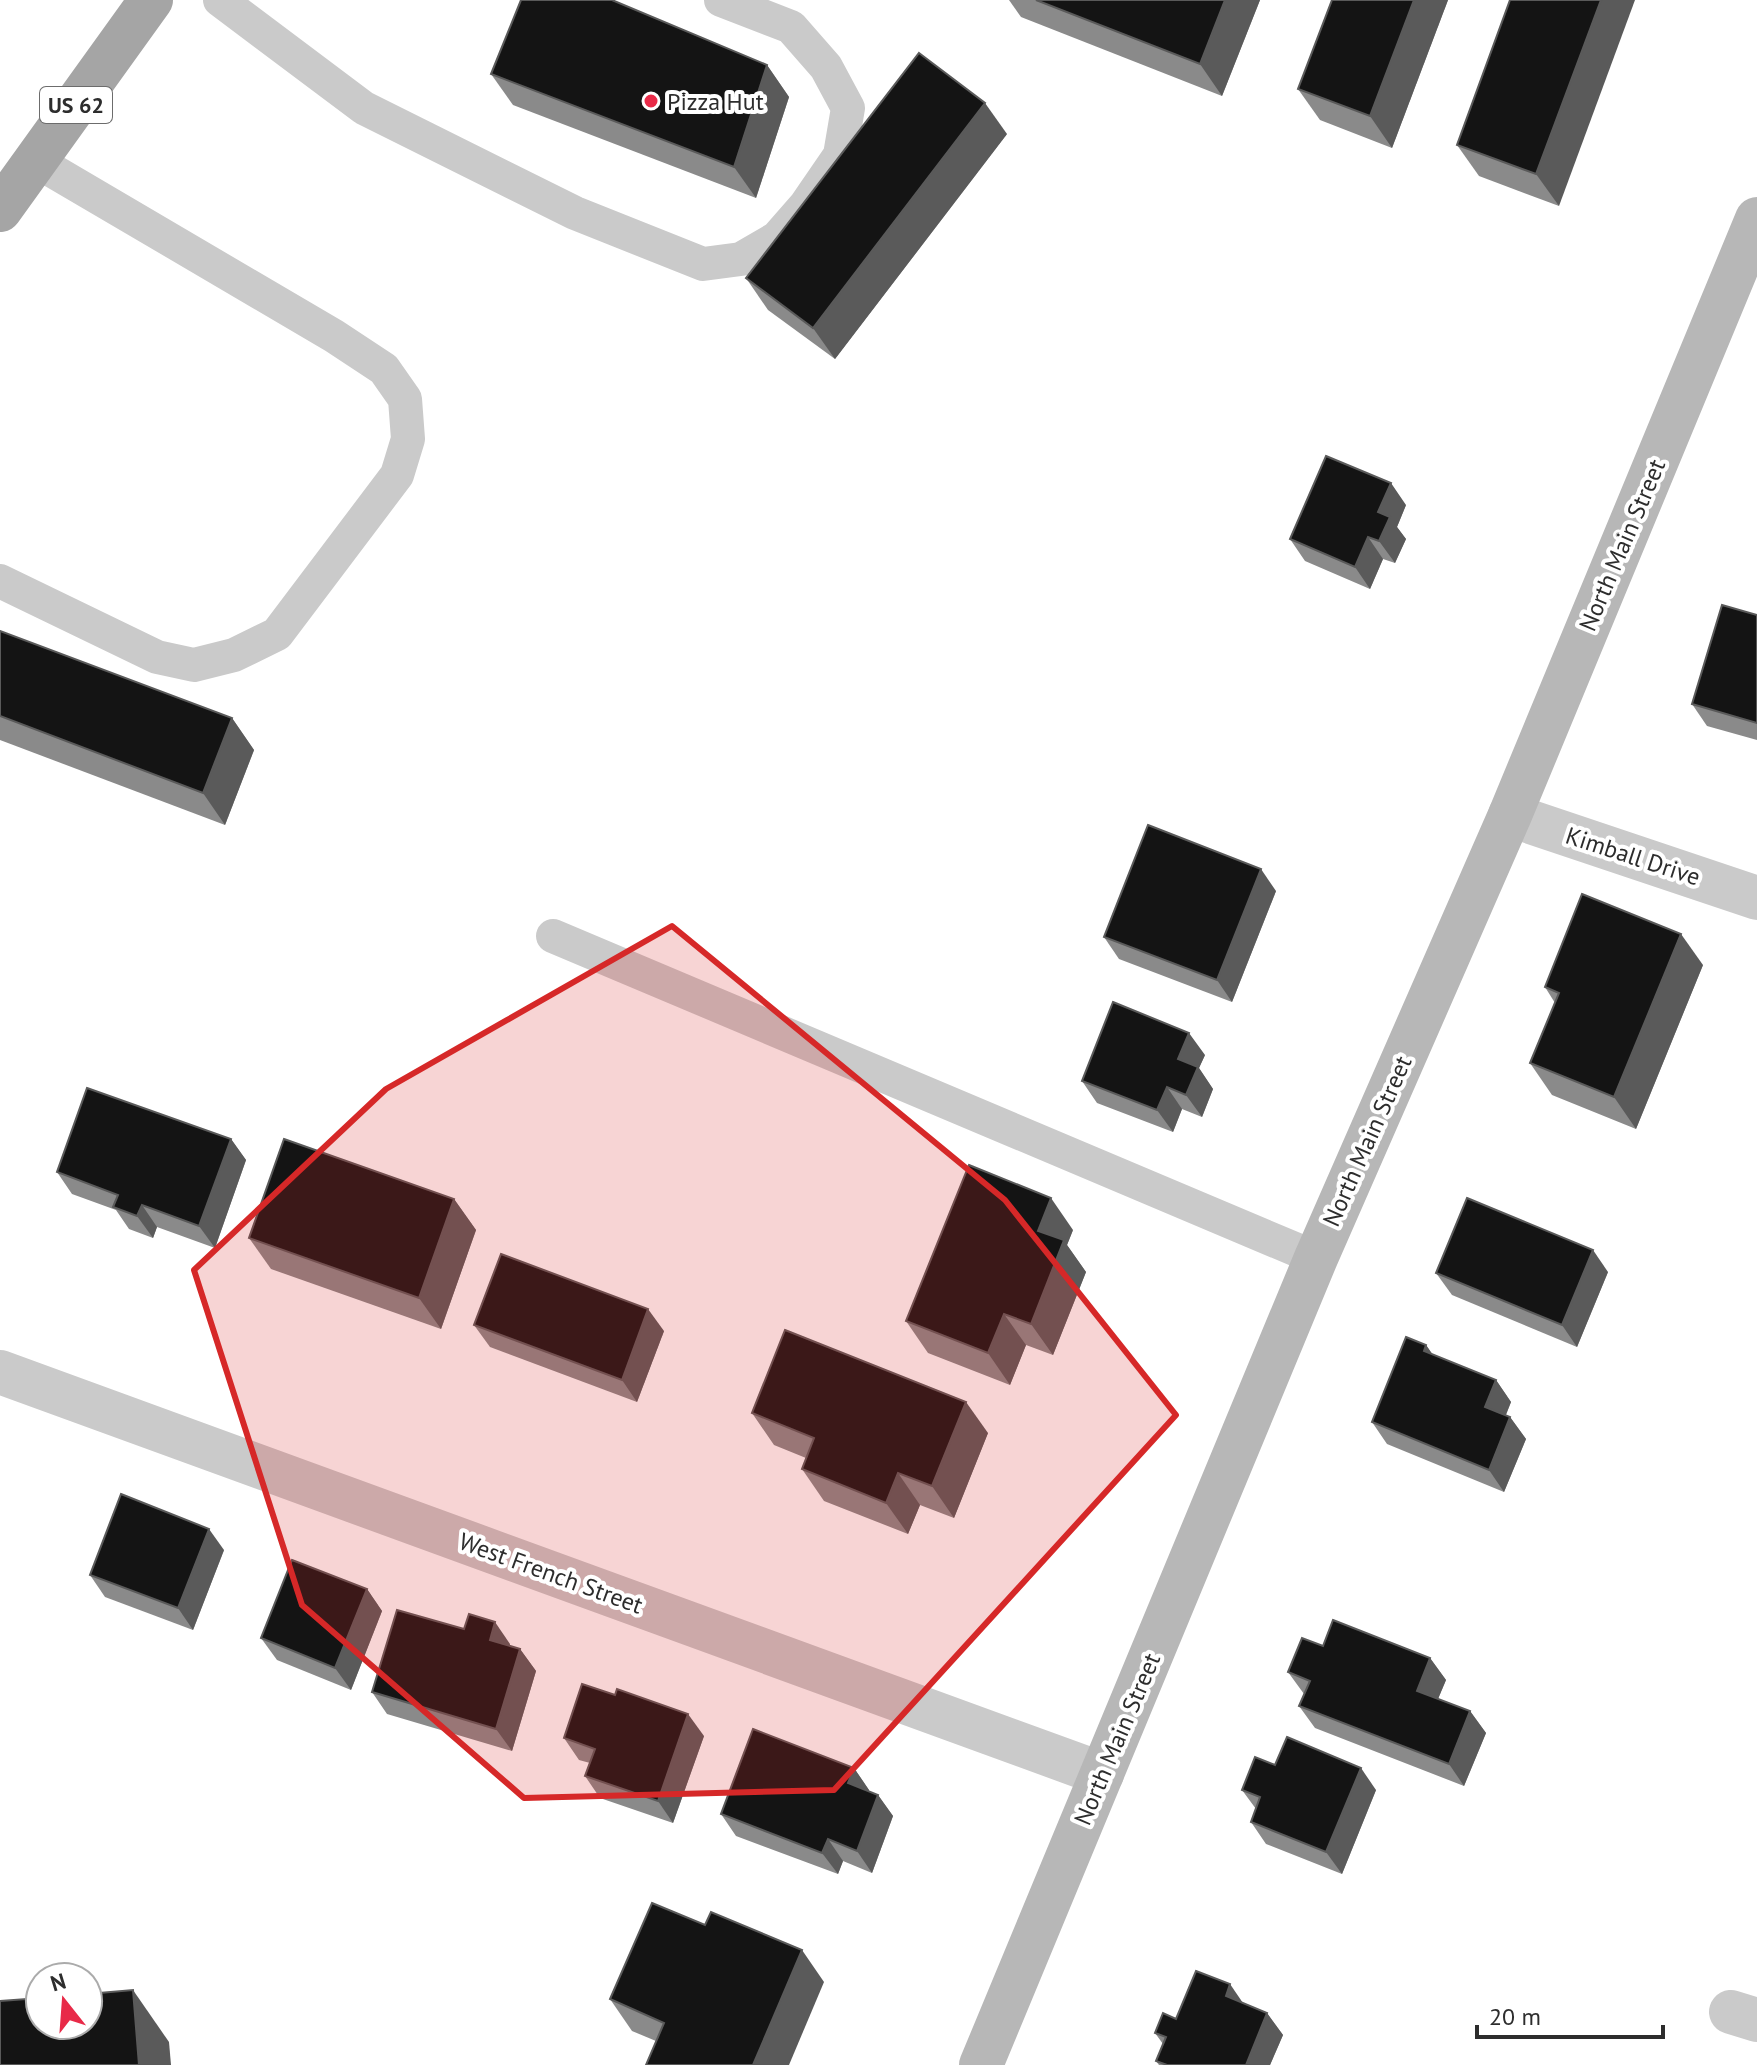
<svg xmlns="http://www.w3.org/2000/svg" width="1757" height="2065" font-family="'PT Sans',sans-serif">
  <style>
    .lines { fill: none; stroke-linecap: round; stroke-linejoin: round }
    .lane { stroke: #cacaca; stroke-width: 34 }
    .street { stroke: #cacaca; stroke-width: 44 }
    .secondary { stroke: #b7b7b7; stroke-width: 44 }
    .primary { stroke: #a5a5a5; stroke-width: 44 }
    .wall { fill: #8a8a8a }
    .shaded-wall { fill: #5a5a5a }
    .building { fill: #141414; stroke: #5a5a5a; stroke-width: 2 }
    .marked { fill: #d62828; fill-opacity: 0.2; stroke: #d62828; stroke-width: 6; stroke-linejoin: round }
    .poi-dot { fill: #e82a48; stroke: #fff; stroke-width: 3 }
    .labels { text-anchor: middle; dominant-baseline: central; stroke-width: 8; stroke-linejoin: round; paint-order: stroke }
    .shield { fill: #fff; stroke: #6c6c6c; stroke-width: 2 }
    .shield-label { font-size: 22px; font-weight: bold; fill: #2d2d2d }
    .poi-label { font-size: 24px; fill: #2d2d2d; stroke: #fff; text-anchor: start }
    .street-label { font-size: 24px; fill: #2d2d2d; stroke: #fff }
  </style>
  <rect width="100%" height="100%" fill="#fff"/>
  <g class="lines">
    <g class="lane">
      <path d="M220,0L364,108L575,213L703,264L741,259L777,238L805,206L840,155L848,108L826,67L791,27L721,0"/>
      <path d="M0,581L157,657L194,665L234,655L277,634L397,475L408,439L405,399L384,369L334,336L36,161"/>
      <path d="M553,936L1316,1258"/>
    </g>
    <g class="street">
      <path d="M1510,815L1757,898"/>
      <path d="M0,1372L1102,1774"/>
      <path d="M1731,2012L1757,2020"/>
    </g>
    <path class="secondary" d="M981,2065L1316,1258L1510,815L1757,219"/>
    <path class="primary" d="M0,210L151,0"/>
  </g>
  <g class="wall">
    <path d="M1009,0H1260L1222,96L1021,17Z"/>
    <path d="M1332,0H1448L1392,148L1320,120L1298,89Z"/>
    <path d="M1510,0L1559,206L1479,176L1457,145Z"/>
    <path d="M767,65L789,97L756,198L513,105L491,74Z"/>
    <path d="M1007,134L835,359L768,310L746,278Z"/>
    <path d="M1406,505L1397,527L1406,539L1395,563L1383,559L1370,589L1305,561L1290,539Z"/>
    <path d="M1757,615V740L1707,726L1692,704Z"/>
    <path d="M0,631L232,718L254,750L225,825L0,740Z"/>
    <path d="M1276,891L1232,1002L1119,959L1104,937Z"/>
    <path d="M1703,965L1636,1129L1552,1095L1530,1063L1555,1003L1545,987Z"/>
    <path d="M1205,1055L1199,1068L1213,1089L1202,1117L1182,1109L1173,1132L1097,1103L1082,1081Z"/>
    <path d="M231,1139L246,1160L215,1248L157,1227L153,1238L129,1229L116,1210L72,1194L57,1172Z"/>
    <path d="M454,1199L476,1230L441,1329L271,1269L249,1238Z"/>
    <path d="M1073,1230L1067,1245L1086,1272L1053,1355L1026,1345L1010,1385L928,1353L906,1321Z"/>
    <path d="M1608,1272L1577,1347L1452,1295L1436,1273Z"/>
    <path d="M474,1325L664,1331L637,1402L490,1347Z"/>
    <path d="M1426,1345L1433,1355L1496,1380L1511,1402L1506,1415L1510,1417L1526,1439L1504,1492L1387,1444L1372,1422Z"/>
    <path d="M752,1413L988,1433L954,1518L920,1505L908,1534L824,1501L802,1469L806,1458L774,1445Z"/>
    <path d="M224,1550L193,1630L105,1597L90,1575Z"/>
    <path d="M367,1589L382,1611L351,1690L277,1660L261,1638Z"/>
    <path d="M510,1644V1646L520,1649L536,1671L512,1751L387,1714L372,1692Z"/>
    <path d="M1323,1646L1430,1658L1446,1680L1438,1699L1470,1711L1486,1733L1464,1786L1315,1728L1299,1706L1304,1694L1288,1672Z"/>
    <path d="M704,1736L673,1823L600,1798L585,1776L590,1763L579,1760L564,1738Z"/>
    <path d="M1275,1765L1376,1790L1342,1874L1266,1844L1251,1822L1256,1809L1242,1790Z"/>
    <path d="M854,1768L869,1790L868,1791L878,1795L893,1816L872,1873L843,1861L838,1874L736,1836L721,1814Z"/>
    <path d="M824,1982L656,2041L632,2031L610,1999Z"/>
    <path d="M1243,2003L1267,2013L1283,2035L1270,2065H1159L1156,2061L1163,2044L1155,2033L1176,2019Z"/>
  </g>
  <g class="shaded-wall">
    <path d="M1225,0H1260L1222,96L1200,64Z"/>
    <path d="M1414,0H1448L1392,148L1370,116Z"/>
    <path d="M1601,0H1635L1559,206L1536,174Z"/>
    <path d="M767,65L789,97L756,198L734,167Z"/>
    <path d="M985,103L1007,134L835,359L813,328Z"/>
    <path d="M1391,483L1406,505L1397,527L1406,539L1395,563L1379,541L1378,512Z"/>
    <path d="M1368,537L1383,559L1370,589L1355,567Z"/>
    <path d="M232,718L254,750L225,825L203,793Z"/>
    <path d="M1261,869L1276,891L1232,1002L1217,980Z"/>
    <path d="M1681,934L1703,965L1636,1129L1614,1097Z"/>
    <path d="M1189,1033L1205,1055L1199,1068L1213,1089L1202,1117L1186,1095L1178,1059Z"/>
    <path d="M1167,1087L1182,1109L1173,1132L1157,1110Z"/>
    <path d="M231,1139L246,1160L215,1248L199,1226Z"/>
    <path d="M1051,1198L1073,1230L1067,1245L1086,1272L1053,1355L1031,1324L1038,1231Z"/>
    <path d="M454,1199L476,1230L441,1329L419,1298Z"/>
    <path d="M142,1205L157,1227L153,1238L137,1216Z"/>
    <path d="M1593,1250L1608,1272L1577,1347L1562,1325Z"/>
    <path d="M648,1309L664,1331L637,1402L622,1380Z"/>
    <path d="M1004,1314L1026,1345L1010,1385L988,1353Z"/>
    <path d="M1426,1345L1441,1367L1424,1351Z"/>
    <path d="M1496,1380L1511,1402L1500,1429L1485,1407Z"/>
    <path d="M966,1402L988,1433L954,1518L932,1486Z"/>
    <path d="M1510,1417L1526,1439L1504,1492L1489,1470Z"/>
    <path d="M898,1473L920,1505L908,1534L886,1503Z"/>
    <path d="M209,1529L224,1550L193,1630L178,1608Z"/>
    <path d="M367,1589L382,1611L351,1690L335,1668Z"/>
    <path d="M495,1622L510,1644L506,1662L490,1640Z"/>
    <path d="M520,1649L536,1671L512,1751L496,1729Z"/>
    <path d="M1430,1658L1446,1680L1432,1713L1417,1691Z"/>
    <path d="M1470,1711L1486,1733L1464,1786L1449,1764Z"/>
    <path d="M688,1714L704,1736L673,1823L658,1801Z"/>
    <path d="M854,1768L869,1790L864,1805L848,1783Z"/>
    <path d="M1361,1768L1376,1790L1342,1874L1326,1852Z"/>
    <path d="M878,1795L893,1816L872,1873L857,1851Z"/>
    <path d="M828,1839L843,1861L838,1874L822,1853Z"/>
    <path d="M802,1950L824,1982L789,2065H753Z"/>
    <path d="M1230,1984L1245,2006L1226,1996Z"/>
    <path d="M133,1990L169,2042L171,2065H139Z"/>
    <path d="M1267,2013L1283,2035L1270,2065H1246Z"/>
  </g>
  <g class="building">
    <path d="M521,0H612L767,65L734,167L491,74Z"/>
    <path d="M1036,0H1225L1200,64Z"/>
    <path d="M1332,0H1414L1370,116L1298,89Z"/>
    <path d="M1510,0H1601L1536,174L1457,145Z"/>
    <path d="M919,53L985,103L813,328L746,278Z"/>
    <path d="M1326,456L1391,483L1378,512L1390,517L1379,541L1368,537L1355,567L1290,539Z"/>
    <path d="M1722,605L1757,615V723L1692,704Z"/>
    <path d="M0,631L232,718L203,793L0,716Z"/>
    <path d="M1148,825L1261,869L1217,980L1104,937Z"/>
    <path d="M1582,894L1681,934L1614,1097L1530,1063L1559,993L1545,987Z"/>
    <path d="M1113,1002L1189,1033L1178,1059L1198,1067L1186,1095L1167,1087L1157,1110L1082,1081Z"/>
    <path d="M87,1088L231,1139L199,1226L142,1205L137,1216L113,1207L118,1195L57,1172Z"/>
    <path d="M284,1139L454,1199L419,1298L249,1238Z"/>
    <path d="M969,1165L1051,1198L1038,1231L1064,1240L1031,1324L1004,1314L988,1353L906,1321Z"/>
    <path d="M1467,1198L1593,1250L1562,1325L1436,1273Z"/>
    <path d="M501,1254L648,1309L622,1380L474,1325Z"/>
    <path d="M785,1330L966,1402L932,1486L898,1473L886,1503L802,1469L814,1438L752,1413Z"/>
    <path d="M1406,1337L1426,1345L1424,1351L1496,1380L1485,1407L1510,1417L1489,1470L1372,1422Z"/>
    <path d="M121,1494L209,1529L178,1608L90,1575Z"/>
    <path d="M292,1560L367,1589L335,1668L261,1638Z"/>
    <path d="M397,1610L464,1629L469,1614L495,1622L490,1640L520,1649L496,1729L372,1692Z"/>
    <path d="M1333,1620L1430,1658L1417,1691L1470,1711L1449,1764L1299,1706L1310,1681L1288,1672L1302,1638L1323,1646Z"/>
    <path d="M582,1684L615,1695L617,1689L688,1714L658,1801L585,1776L595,1749L564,1738Z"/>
    <path d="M753,1729L854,1768L848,1783L878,1795L857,1851L828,1839L822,1853L721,1814Z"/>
    <path d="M1287,1737L1361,1768L1326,1852L1251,1822L1260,1797L1242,1790L1255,1757L1275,1765Z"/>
    <path d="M652,1903L705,1925L711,1912L802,1950L753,2065H646L664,2023L610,1999Z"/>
    <path d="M1196,1971L1230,1984L1226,1996L1267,2013L1246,2065H1167L1156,2061L1166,2037L1155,2033L1163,2013L1176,2019Z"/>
    <path d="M133,1990L139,2065H0V2001L40,1998V2025H88V1994Z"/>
  </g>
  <path class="marked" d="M672,926L1005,1200L1176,1415L834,1790L524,1798L302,1605L194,1270L386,1089Z"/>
  <circle class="poi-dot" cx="651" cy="101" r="8"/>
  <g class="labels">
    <rect class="shield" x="40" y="87" width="72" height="36" rx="6"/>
    <g class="shield-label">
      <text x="76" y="105">US 62</text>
    </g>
    <g class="poi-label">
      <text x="667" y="101">Pizza Hut</text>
    </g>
    <g class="street-label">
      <text transform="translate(1622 545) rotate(-67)">North Main Street</text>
      <text transform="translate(1633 856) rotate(18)">Kimball Drive</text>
      <text transform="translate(1367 1141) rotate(-66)">North Main Street</text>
      <text transform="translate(551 1573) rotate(20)">West French Street</text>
      <text transform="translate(1117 1739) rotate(-67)">North Main Street</text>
    </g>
  </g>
  <g transform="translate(64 2001) rotate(343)"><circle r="38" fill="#ffffff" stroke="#ababab" stroke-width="2"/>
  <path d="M0-6L14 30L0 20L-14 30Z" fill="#e82a48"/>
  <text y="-12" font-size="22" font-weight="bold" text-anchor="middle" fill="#2d2d2d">N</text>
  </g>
  <path d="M1477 2025v12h186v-12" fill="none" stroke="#2d2d2d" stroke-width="4"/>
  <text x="1489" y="2025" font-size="24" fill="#2d2d2d" stroke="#ffffff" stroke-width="6" paint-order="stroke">20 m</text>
</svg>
